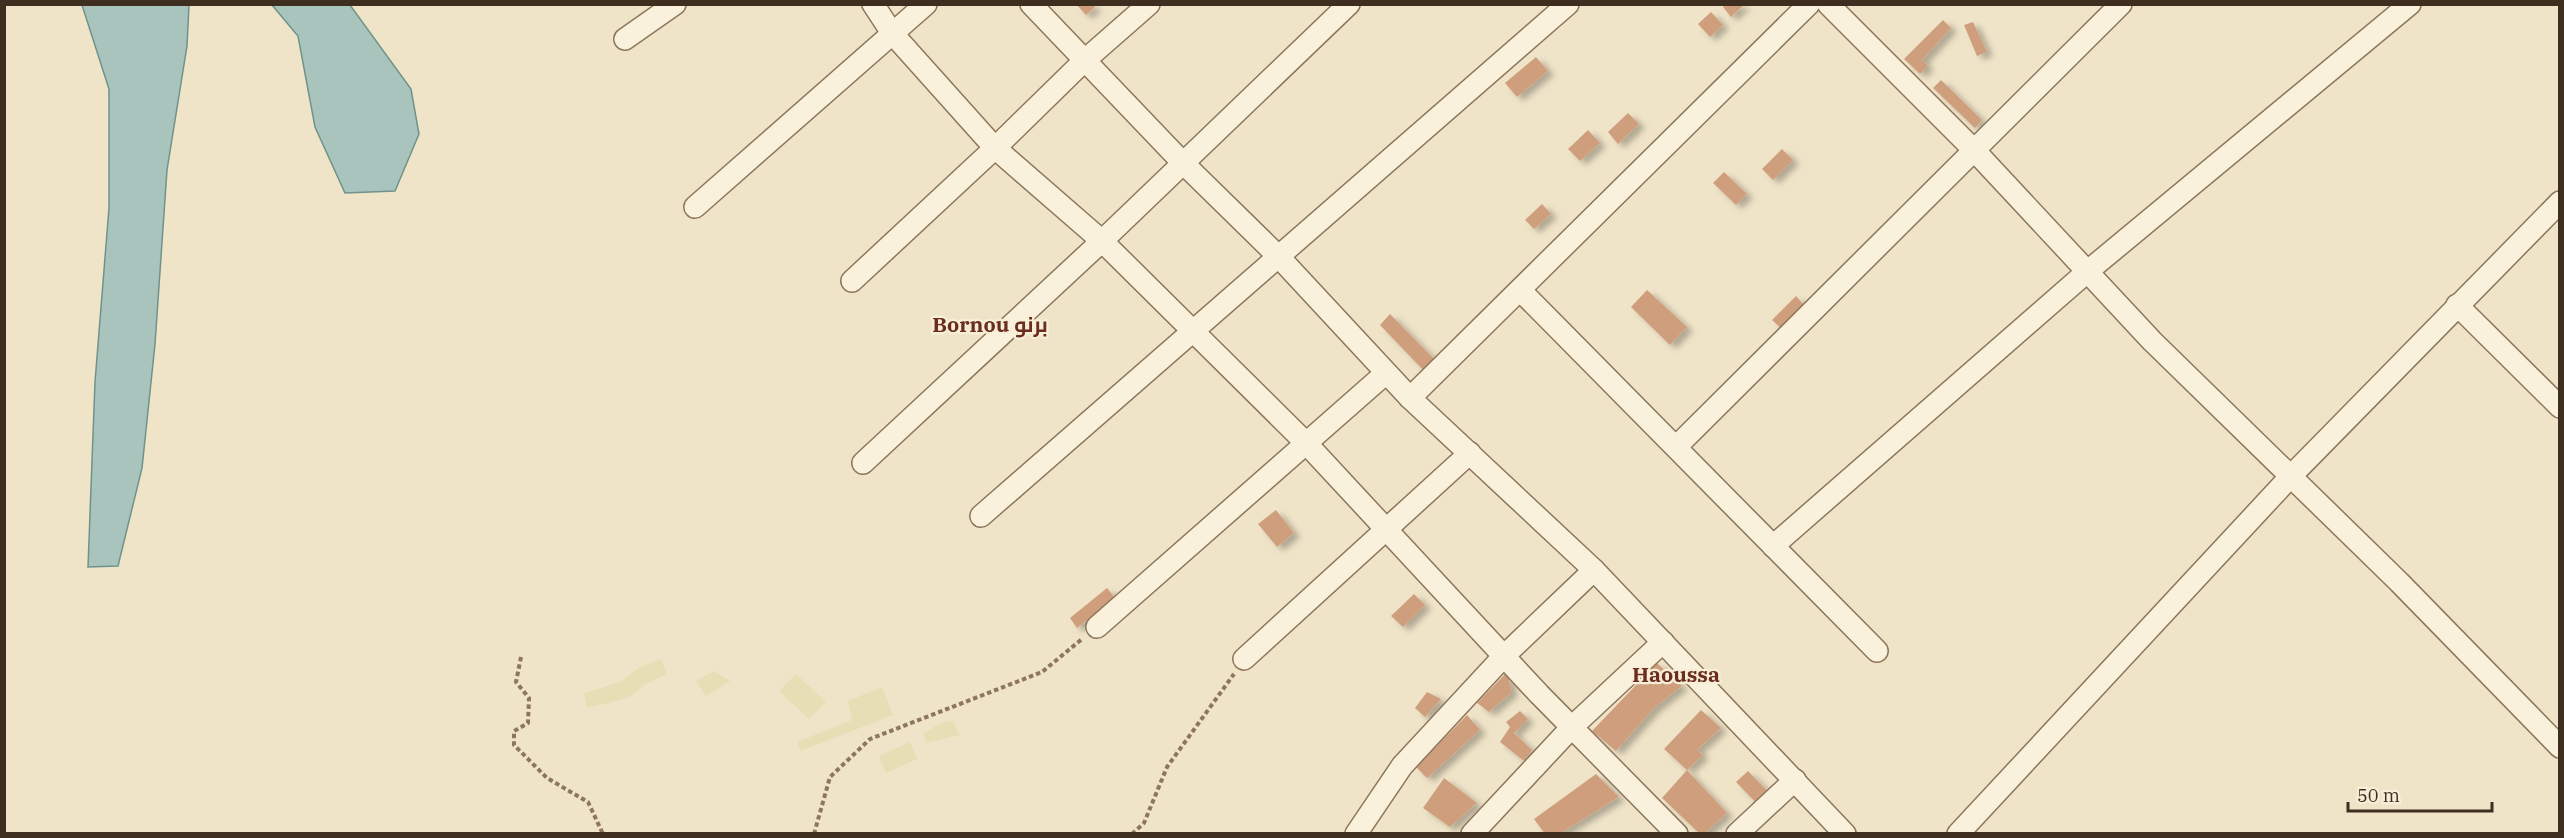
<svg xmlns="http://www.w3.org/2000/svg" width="2564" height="838" font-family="'IBM Plex Serif',Cairo,serif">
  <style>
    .farmland { fill: #e6deb5 }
    .water { fill: #a9c4bc; stroke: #6f938a; stroke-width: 1.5 }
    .building { fill: #cf9f7d; filter: url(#shadow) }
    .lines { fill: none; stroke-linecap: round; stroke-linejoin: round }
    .street-casing { stroke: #8d765c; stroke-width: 24 }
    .path { stroke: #8d765c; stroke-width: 4; stroke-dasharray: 4.5 3; stroke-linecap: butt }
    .street { stroke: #faf1dc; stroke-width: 21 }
    .labels { text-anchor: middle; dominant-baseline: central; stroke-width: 4.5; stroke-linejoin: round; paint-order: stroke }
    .quarter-label { font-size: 21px; font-weight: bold; fill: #6b2e1e; stroke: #f7eed8 }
  </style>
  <defs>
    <filter id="shadow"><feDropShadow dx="6" dy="4" stdDeviation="3" flood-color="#0004"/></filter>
  </defs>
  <rect width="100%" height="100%" fill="#f0e4c8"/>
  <g class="farmland">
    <path d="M661,659L667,674L644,685L628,698L587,708L584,693L620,682L640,667Z"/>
    <path d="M714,671L730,681L706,696L696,681Z"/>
    <path d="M796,674L826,702L809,719L779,691Z"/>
    <path d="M882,687L893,715L801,751L797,742L852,720L848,701Z"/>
    <path d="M953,721L960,735L926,743L923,734L941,723Z"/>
    <path d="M910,742L917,759L886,773L879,756Z"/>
  </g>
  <g class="water">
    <path d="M82,5H189L187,46L167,170L155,344L142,468L118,566L88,567L95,382L109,208V89Z"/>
    <path d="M272,5H350L411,89L419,134L395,191L345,193L315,127L298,36Z"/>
  </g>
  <g class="building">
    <path d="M1076,4H1093L1095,7L1086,15Z"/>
    <path d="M1726,4H1745L1731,17L1723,7Z"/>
    <path d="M1711,12L1723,25L1710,37L1698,24Z"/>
    <path d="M1943,20L1951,28L1922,60L1928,66L1920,74L1904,59Z"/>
    <path d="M1973,22L1987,52L1977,56L1964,25Z"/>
    <path d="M1536,57L1548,71L1517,97L1505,83Z"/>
    <path d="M1941,80L1982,120L1975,128L1933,88Z"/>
    <path d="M1628,113L1639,124L1618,144L1608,132Z"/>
    <path d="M1588,130L1600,143L1580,161L1568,149Z"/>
    <path d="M1782,149L1793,160L1773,180L1762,169Z"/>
    <path d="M1724,172L1747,194L1736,205L1713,183Z"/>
    <path d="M1542,204L1551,214L1534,229L1525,220Z"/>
    <path d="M1647,290L1687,327L1670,345L1631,307Z"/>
    <path d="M1796,296L1805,306L1782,329L1772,320Z"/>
    <path d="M1390,314L1438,363L1427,374L1380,325Z"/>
    <path d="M1276,510L1294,533L1277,547L1258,524Z"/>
    <path d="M1107,588L1115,598L1077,628L1070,618Z"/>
    <path d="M1414,594L1425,605L1403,627L1391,616Z"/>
    <path d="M1657,663L1682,686L1654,708L1616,751L1592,731Z"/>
    <path d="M1507,672L1512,692L1489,712L1477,703Z"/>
    <path d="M1427,692L1441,699L1425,717L1415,708Z"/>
    <path d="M1701,710L1721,728L1697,750L1703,755L1687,770L1664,749Z"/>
    <path d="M1520,711L1528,719L1514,733L1532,750L1524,761L1500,742L1510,727L1506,722Z"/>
    <path d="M1467,715L1480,730L1427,778L1416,767Z"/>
    <path d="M1687,770L1727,813L1704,834H1700L1662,798Z"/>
    <path d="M1748,771L1773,797L1761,808L1736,782Z"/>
    <path d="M1596,774L1619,797L1559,834H1545L1534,819Z"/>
    <path d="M1444,778L1477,803L1450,827L1423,808Z"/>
  </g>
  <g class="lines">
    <defs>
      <g id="street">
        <path d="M873,4L892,33L995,148L1102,241L1306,443L1539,694L1677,834"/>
        <path d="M1031,4L1182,162L1279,257L1410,398L1594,570L1845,834"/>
        <path d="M1828,4L1974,150L2152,341L2399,582L2560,747"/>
        <path d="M625,39L675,4"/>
        <path d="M695,207L926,4"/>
        <path d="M852,281L995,148L1084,61L1149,4"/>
        <path d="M1520,290L1877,651"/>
        <path d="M2457,305L2560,407"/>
        <path d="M1410,398L1809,4"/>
        <path d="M1676,447L2121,4"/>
        <path d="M863,463L1102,241L1349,4"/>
        <path d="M981,516L1568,4"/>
        <path d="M1773,546L2088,271L2410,4"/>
        <path d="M1097,627L1386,373"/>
        <path d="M1244,659L1470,453"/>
        <path d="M1356,834L1402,766L1504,656L1594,570"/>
        <path d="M1472,834L1572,727L1663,642"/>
        <path d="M1737,834L1795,780"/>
        <path d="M1958,834L2291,476L2560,202"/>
      </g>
    </defs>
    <use href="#street" class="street-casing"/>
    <g class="path">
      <path d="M521,657L516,682L529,698L528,723L514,731V745L547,778L588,802L603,834"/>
      <path d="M814,834L830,777L870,739L1042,672L1082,639"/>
      <path d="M1132,834L1144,823L1167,767L1234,674"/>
    </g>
    <use href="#street" class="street"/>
  </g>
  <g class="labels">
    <g class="quarter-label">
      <text x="990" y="324">Bornou برنو</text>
      <text x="1676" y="674">Haoussa</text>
    </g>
  </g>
  <rect width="2564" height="838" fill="none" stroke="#3d2e20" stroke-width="12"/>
  <path d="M2348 802v9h144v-9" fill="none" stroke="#3d2e20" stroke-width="3"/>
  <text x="2357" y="802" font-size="18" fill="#3d2e20" stroke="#f7eed8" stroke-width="4.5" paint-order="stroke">50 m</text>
</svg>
